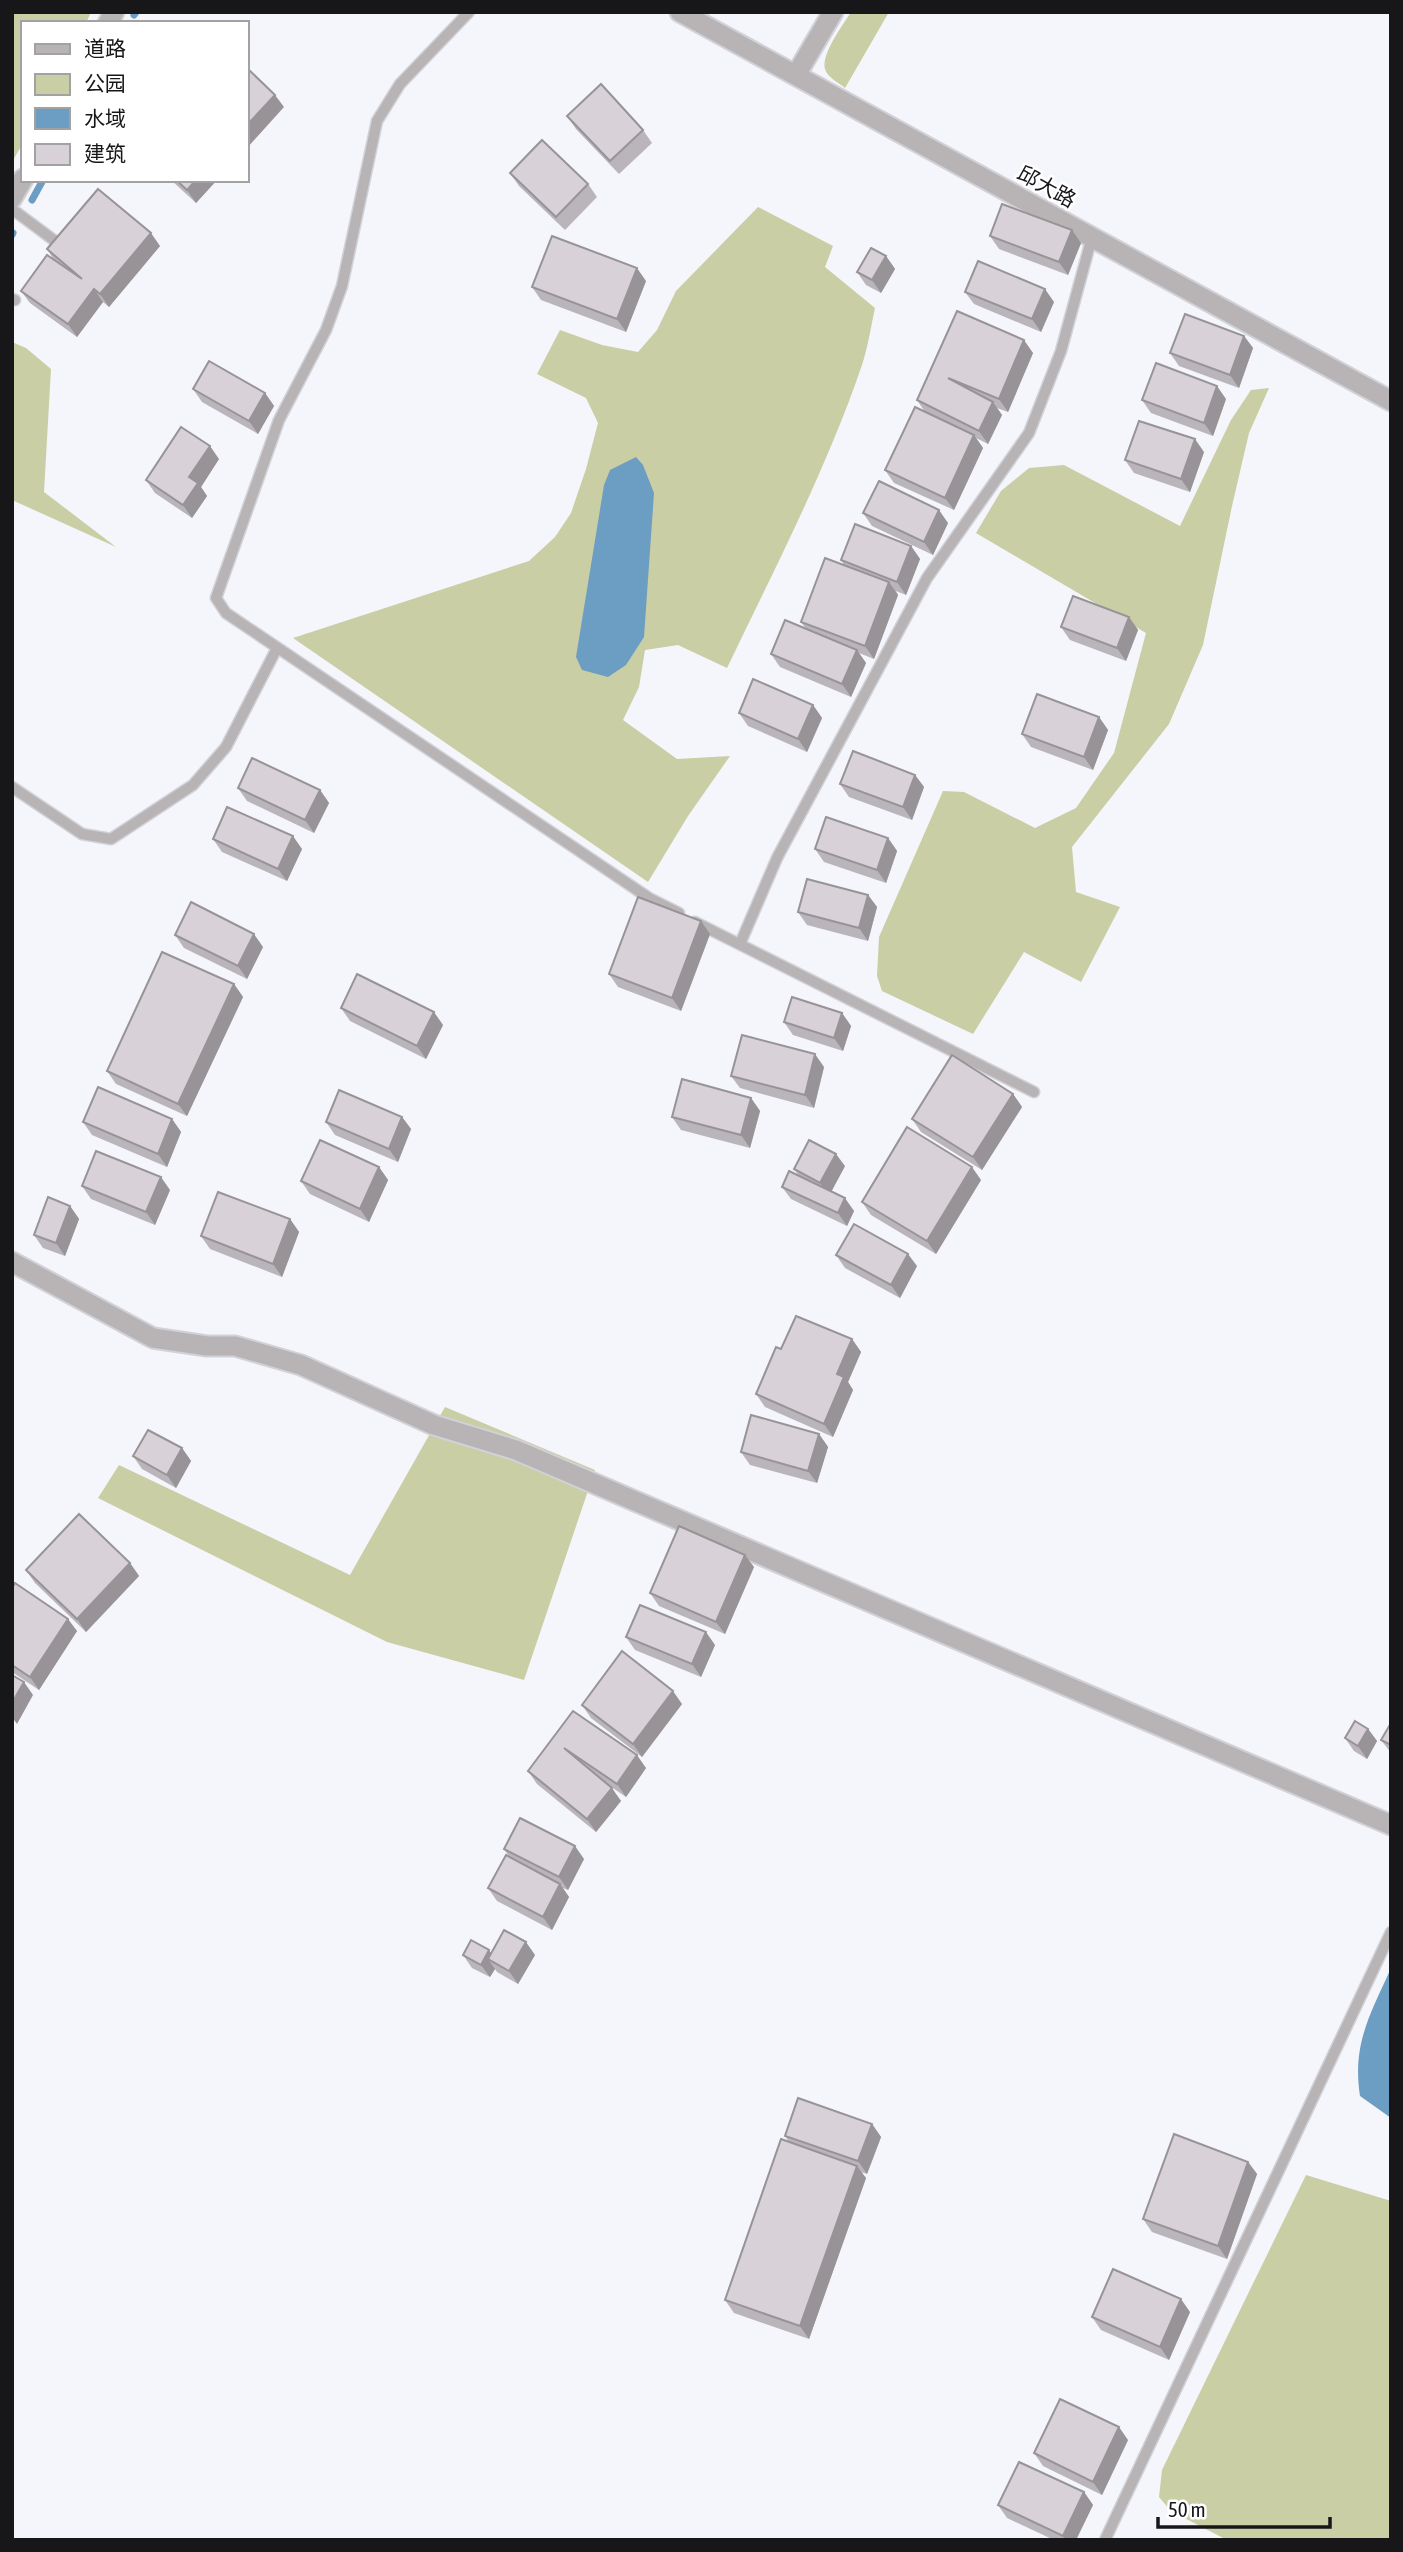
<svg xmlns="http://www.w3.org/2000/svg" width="1403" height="2552" font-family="'Asap Condensed','Noto Sans SC',sans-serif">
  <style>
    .green { fill: #c9cea4 }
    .water { fill: #6c9dc3 }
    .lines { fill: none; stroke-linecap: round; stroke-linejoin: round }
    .stream { stroke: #6c9dc3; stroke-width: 7 }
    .service-casing { stroke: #d1d1d8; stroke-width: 13 }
    .minor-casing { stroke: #d1d1d8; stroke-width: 23 }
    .service { stroke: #b8b4b5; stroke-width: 10 }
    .minor { stroke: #b8b4b5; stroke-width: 19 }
    .wall { fill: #bab5ba }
    .shaded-wall { fill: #979397 }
    .building { fill: #d8d2d8; stroke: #979397; stroke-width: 2 }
    .labels { text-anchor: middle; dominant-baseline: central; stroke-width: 5; stroke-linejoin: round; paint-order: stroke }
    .street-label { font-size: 21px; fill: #17171a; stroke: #fff }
  </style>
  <rect width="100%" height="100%" fill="#f5f5fc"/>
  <g class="green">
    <path d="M12,12H91L86,23H23V143L12,162Z"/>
    <path d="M851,12H889L845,88C839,83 827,77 825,69C821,54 843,25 851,12Z"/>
    <path d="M758,207L833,246L825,267L875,308C871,326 868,347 862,365C826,470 775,568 727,668L678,645L645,650L639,687L623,720L677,759L730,756L688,816L648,882L293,638L529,561L555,537L571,513L586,469L598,423L586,398L537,374L560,330L602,345L638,352L657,330L676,291Z"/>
    <path d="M12,342L26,348L51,369L44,492L116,547L12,500Z"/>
    <path d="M1269,388L1249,433L1232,506L1203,645L1169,724L1072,847L1076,892L1120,907L1081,982L1024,952L973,1034L882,991L877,976L879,937L943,791L964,792L1035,828L1076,808L1114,753L1146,633L976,533L1001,491L1029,468L1064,465L1180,526L1231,420L1251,390Z"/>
    <path d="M445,1407L595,1470L524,1680L387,1642L98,1498L119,1465L350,1575Z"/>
    <path d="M1306,2175L1391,2201V2540H1227L1171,2511L1159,2497L1162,2470Z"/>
  </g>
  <g class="water">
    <path d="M636,457L643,465L654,493L644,637L626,665L608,677L582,670L576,657L604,485L610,470Z"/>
    <path d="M1391,1968V2118L1360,2096C1352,2044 1370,2015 1391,1968Z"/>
  </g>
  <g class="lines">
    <g class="stream">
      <path d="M134,15L136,12"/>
      <path d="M32,200L43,180"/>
      <path d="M12,235L13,233"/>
    </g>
    <defs>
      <g id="service">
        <path d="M469,12L400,84L377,121L342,286L326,330L279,420L216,598L226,613L649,898L679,913"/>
        <path d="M12,209L55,241"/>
        <path d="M12,299L15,300"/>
        <path d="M12,787L82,834L111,839L193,785L226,747L277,648"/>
        <path d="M695,922L1034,1092"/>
        <path d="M740,944L777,858L927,578L1029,433L1061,351L1092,237"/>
        <path d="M1105,2540L1391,1932"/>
      </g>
      <g id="minor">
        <path d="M680,12L1391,401"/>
        <path d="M108,23L114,12"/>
        <path d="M796,75L833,12"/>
        <path d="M12,198L23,179"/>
        <path d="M12,1262L153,1338L207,1346H235L301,1365L434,1425L516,1450L1391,1825"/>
      </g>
    </defs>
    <use href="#service" class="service-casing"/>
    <use href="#minor" class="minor-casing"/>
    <use href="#service" class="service"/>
    <use href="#minor" class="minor"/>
  </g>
  <g class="wall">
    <path d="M567,116L643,130L652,143L619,174L576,129Z"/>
    <path d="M510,173L588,184L597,197L565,230L519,186Z"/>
    <path d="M171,180H217L196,203Z"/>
    <path d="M1072,230L1081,243L1068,275L999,249L990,236Z"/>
    <path d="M160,246L109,307L103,302L77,337L30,303L21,291L54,260L47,249Z"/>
    <path d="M886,256L895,269L881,293L866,285L857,272Z"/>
    <path d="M646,281L626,332L541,300L532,287Z"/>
    <path d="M965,292L1054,302L1041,332L974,304Z"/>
    <path d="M957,311L1033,353L1008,412L997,408L1002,415L988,444L976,438L983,448L954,510L894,483L885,470L925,412L917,400Z"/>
    <path d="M1244,336L1253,348L1239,388L1179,366L1170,353Z"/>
    <path d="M193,389L265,393L274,406L258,434L202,402Z"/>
    <path d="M1226,399L1213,436L1151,413L1142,400Z"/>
    <path d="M1204,452L1190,492L1134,473L1125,460Z"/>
    <path d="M219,459L201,487L207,496L192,518L155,493L146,480Z"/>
    <path d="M863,513L948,523L933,555L872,526Z"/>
    <path d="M911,546L920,559L906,595L896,591L898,595L874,659L859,653L866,663L851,697L780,667L771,654L806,629L801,622L844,565L841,560Z"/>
    <path d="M1129,617L1138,630L1126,661L1070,640L1061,627Z"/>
    <path d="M813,705L822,718L807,752L748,726L739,713Z"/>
    <path d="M1099,717L1108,730L1093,770L1031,747L1022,734Z"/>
    <path d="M915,775L924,787L912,820L849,797L840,784Z"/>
    <path d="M238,788L320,790L329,803L314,833L247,801Z"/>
    <path d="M888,838L897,851L886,883L824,862L815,849Z"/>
    <path d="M213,839L302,849L287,881L222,852Z"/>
    <path d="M868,895L877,907L868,941L807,925L798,912Z"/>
    <path d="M701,921L710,934L681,1011L618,987L609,974Z"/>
    <path d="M175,935L263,947L247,979L184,948Z"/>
    <path d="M234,984L243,997L187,1116L116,1084L107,1071Z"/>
    <path d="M341,1008L443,1025L426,1059L350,1021Z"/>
    <path d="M842,1013L851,1026L843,1051L793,1035L784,1022Z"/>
    <path d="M824,1067L814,1108L740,1088L731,1076Z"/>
    <path d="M1013,1094L1022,1107L982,1170L921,1132L912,1119Z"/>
    <path d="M751,1098L760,1111L750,1148L681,1130L672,1117Z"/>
    <path d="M402,1117L411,1129L398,1162L335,1135L326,1122Z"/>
    <path d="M172,1119L181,1132L167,1167L92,1135L83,1122Z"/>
    <path d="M845,1166L831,1192L854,1211L847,1226L791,1199L782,1187L799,1176L794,1169Z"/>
    <path d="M379,1167L388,1180L369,1222L310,1194L301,1181Z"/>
    <path d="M981,1180L936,1254L871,1215L862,1202Z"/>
    <path d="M82,1186L170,1190L155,1225L91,1199Z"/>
    <path d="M70,1206L79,1219L65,1256L43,1248L34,1235Z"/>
    <path d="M290,1219L299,1232L282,1277L210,1249L201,1236Z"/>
    <path d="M836,1255L917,1266L900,1298L845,1268Z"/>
    <path d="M852,1339L861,1352L848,1382L853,1390L833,1437L765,1407L756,1394L781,1349Z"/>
    <path d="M819,1434L828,1447L817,1483L750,1465L741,1452Z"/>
    <path d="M182,1448L191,1461L176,1488L142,1469L133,1456Z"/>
    <path d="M130,1563L139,1576L86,1632L35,1583L26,1570Z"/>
    <path d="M754,1567L725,1634L659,1606L650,1593Z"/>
    <path d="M12,1588L77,1631L39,1690L12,1672Z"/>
    <path d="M626,1637L715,1645L701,1677L635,1650Z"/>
    <path d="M682,1704L642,1757L591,1718L582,1705Z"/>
    <path d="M573,1711L646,1768L626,1797L607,1784L621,1801L596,1832L537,1784L528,1771Z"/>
    <path d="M1391,1723V1753L1381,1740Z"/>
    <path d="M1368,1729L1377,1741L1367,1759L1354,1751L1345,1738Z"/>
    <path d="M504,1849L584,1859L568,1890L563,1888L569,1897L552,1930L497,1901L488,1888L510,1858Z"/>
    <path d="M491,1953L535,1955L518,1984L497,1972L495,1969L490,1977L472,1968L463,1955Z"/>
    <path d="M872,2124L881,2137L867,2174L861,2172L866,2178L809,2339L734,2313L725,2300L789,2142L785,2136Z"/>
    <path d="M1248,2162L1257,2174L1227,2259L1152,2232L1143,2219Z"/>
    <path d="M1190,2312L1169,2360L1101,2330L1092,2317Z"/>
    <path d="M1128,2440L1102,2495L1043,2466L1034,2453Z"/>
    <path d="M1084,2492L1093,2505L1076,2540H1054L1007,2518L998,2505Z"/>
  </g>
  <g class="shaded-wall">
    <path d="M275,95L284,107L247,148V125Z"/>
    <path d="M196,180H217L196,203L187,190Z"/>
    <path d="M1072,230L1081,243L1068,275L1059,262Z"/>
    <path d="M151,233L160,246L109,307L100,294Z"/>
    <path d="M886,256L895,269L881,293L872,280Z"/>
    <path d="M637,268L646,281L626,332L617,319Z"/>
    <path d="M94,289L103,302L77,337L68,324Z"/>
    <path d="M1045,289L1054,302L1041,332L1032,319Z"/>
    <path d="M1244,336L1253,348L1239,388L1230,375Z"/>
    <path d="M1024,340L1033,353L1008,412L999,399Z"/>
    <path d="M1217,386L1226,399L1213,436L1204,423Z"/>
    <path d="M265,393L274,406L258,434L249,421Z"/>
    <path d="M993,402L1002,415L988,444L979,431Z"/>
    <path d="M974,435L983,448L954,510L945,498Z"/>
    <path d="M1195,439L1204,452L1190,492L1181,479Z"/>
    <path d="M210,446L219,459L201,487L207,496L192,518L183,505L189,477Z"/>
    <path d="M939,510L948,523L933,555L924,542Z"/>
    <path d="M911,546L920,559L906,595L897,582Z"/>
    <path d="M889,582L898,595L874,659L865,646Z"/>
    <path d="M1129,617L1138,630L1126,661L1117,648Z"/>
    <path d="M857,650L866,663L851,697L842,684Z"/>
    <path d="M813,705L822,718L807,752L798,739Z"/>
    <path d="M1099,717L1108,730L1093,770L1084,757Z"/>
    <path d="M915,775L924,787L912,820L903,807Z"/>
    <path d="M320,790L329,803L314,833L305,820Z"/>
    <path d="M293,836L302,849L287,881L278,869Z"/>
    <path d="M888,838L897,851L886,883L877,870Z"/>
    <path d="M868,895L877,907L868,941L859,928Z"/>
    <path d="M701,921L710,934L681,1011L672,998Z"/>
    <path d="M254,934L263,947L247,979L238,966Z"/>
    <path d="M234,984L243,997L187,1116L178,1104Z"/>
    <path d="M434,1012L443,1025L426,1059L417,1046Z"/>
    <path d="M842,1013L851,1026L843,1051L834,1038Z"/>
    <path d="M815,1054L824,1067L814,1108L805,1095Z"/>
    <path d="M1013,1094L1022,1107L982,1170L973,1157Z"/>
    <path d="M751,1098L760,1111L750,1148L741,1135Z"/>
    <path d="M402,1117L411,1129L398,1162L389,1149Z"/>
    <path d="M172,1119L181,1132L167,1167L158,1154Z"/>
    <path d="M836,1154L845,1166L829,1196L820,1183Z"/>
    <path d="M379,1167L388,1180L369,1222L360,1209Z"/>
    <path d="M972,1167L981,1180L936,1254L927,1241Z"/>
    <path d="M161,1177L170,1190L155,1225L146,1212Z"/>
    <path d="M845,1198L854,1211L847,1226L838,1213Z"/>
    <path d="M70,1206L79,1219L65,1256L56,1243Z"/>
    <path d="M290,1219L299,1232L282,1277L273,1264Z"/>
    <path d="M908,1254L917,1266L900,1298L891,1285Z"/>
    <path d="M852,1339L861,1352L848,1382L853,1390L833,1437L824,1424L837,1374Z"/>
    <path d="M819,1434L828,1447L817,1483L808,1471Z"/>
    <path d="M182,1448L191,1461L176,1488L167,1475Z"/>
    <path d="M745,1555L754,1567L725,1634L716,1622Z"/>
    <path d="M130,1563L139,1576L86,1632L77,1619Z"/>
    <path d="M68,1619L77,1631L39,1690L30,1677Z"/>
    <path d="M706,1632L715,1645L701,1677L692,1664Z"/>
    <path d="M24,1682L33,1695L17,1724L12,1717V1703Z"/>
    <path d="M673,1691L682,1704L642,1757L633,1744Z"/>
    <path d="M1368,1729L1377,1741L1367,1759L1358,1746Z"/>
    <path d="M637,1755L646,1768L626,1797L617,1784Z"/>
    <path d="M612,1788L621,1801L596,1832L587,1819Z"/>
    <path d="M575,1846L584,1859L568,1890L559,1877Z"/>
    <path d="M560,1884L569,1897L552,1930L543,1917Z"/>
    <path d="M526,1942L535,1955L518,1984L509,1971Z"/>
    <path d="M489,1950L498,1963L488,1959L495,1969L490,1977L481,1965Z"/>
    <path d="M872,2124L881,2137L867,2174L858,2161Z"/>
    <path d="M1248,2162L1257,2174L1227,2259L1218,2246Z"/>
    <path d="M857,2166L866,2178L809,2339L800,2326Z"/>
    <path d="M1181,2299L1190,2312L1169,2360L1160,2347Z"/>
    <path d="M1119,2427L1128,2440L1102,2495L1093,2482Z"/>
    <path d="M1084,2492L1093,2505L1076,2540H1066L1063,2536Z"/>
  </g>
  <g class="building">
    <path d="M247,68L275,95L247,125Z"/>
    <path d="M601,84L643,130L610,161L567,116Z"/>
    <path d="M542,140L588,184L556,217L510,173Z"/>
    <path d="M176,180H196L187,190Z"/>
    <path d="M98,189L151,233L100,294L94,289L68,324L21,291L47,255L82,279L47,249Z"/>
    <path d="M1002,204L1072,230L1059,262L990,236Z"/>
    <path d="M552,236L637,268L617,319L532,287Z"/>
    <path d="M871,248L886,256L872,280L857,272Z"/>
    <path d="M978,261L1045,289L1032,319L965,292Z"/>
    <path d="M957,311L1024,340L999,399L948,378L993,402L979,431L917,400Z"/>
    <path d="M1185,314L1244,336L1230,375L1170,353Z"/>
    <path d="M209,361L265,393L249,421L193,389Z"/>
    <path d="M1156,363L1217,386L1204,423L1142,400Z"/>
    <path d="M915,407L974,435L945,498L885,470Z"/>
    <path d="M1139,421L1195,439L1181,479L1125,460Z"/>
    <path d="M181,427L210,446L189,477L198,483L183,505L146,480Z"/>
    <path d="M879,481L939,510L924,542L863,513Z"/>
    <path d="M855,524L911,546L897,582L841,560Z"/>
    <path d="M825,558L889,582L865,646L801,622Z"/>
    <path d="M1073,596L1129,617L1117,648L1061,627Z"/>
    <path d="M785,620L857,650L842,684L771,654Z"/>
    <path d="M753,679L813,705L798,739L739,713Z"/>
    <path d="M1037,694L1099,717L1084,757L1022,734Z"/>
    <path d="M853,751L915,775L903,807L840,784Z"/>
    <path d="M252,758L320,790L305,820L238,788Z"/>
    <path d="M227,807L293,836L278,869L213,839Z"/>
    <path d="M826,817L888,838L877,870L815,849Z"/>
    <path d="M807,879L868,895L859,928L798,912Z"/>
    <path d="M638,897L701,921L672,998L609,974Z"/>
    <path d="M191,902L254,934L238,966L175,935Z"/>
    <path d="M162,952L234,984L178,1104L107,1071Z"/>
    <path d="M357,974L434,1012L417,1046L341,1008Z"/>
    <path d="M792,997L842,1013L834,1038L784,1022Z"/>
    <path d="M742,1035L815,1054L805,1095L731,1076Z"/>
    <path d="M952,1055L1013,1094L973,1157L912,1119Z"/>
    <path d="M682,1079L751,1098L741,1135L672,1117Z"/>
    <path d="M98,1087L172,1119L158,1154L83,1122Z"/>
    <path d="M339,1090L402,1117L389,1149L326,1122Z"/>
    <path d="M907,1127L972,1167L927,1241L862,1202Z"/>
    <path d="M320,1140L379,1167L360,1209L301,1181Z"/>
    <path d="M809,1140L836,1154L820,1183L794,1169Z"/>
    <path d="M96,1151L161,1177L146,1212L82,1186Z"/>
    <path d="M789,1171L845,1198L838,1213L782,1187Z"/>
    <path d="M218,1192L290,1219L273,1264L201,1236Z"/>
    <path d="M48,1197L70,1206L56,1243L34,1235Z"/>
    <path d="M854,1224L908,1254L891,1285L836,1255Z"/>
    <path d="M796,1316L852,1339L837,1374L844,1377L824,1424L756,1394L776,1347L781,1349Z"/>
    <path d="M751,1415L819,1434L808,1471L741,1452Z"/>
    <path d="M148,1430L182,1448L167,1475L133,1456Z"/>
    <path d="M79,1514L130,1563L77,1619L26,1570Z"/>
    <path d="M679,1526L745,1555L716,1622L650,1593Z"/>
    <path d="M15,1583L68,1619L30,1677L12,1665V1588Z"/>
    <path d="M640,1605L706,1632L692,1664L626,1637Z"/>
    <path d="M622,1651L673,1691L633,1744L582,1705Z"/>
    <path d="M12,1675L24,1682L12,1703Z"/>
    <path d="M573,1711L637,1755L617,1784L564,1748L612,1788L587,1819L528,1771Z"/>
    <path d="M1355,1721L1368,1729L1358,1746L1345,1738Z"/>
    <path d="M1391,1723V1745L1381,1740Z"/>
    <path d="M520,1818L575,1846L559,1877L504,1849Z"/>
    <path d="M506,1855L560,1884L543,1917L488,1888Z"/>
    <path d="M504,1930L526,1942L509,1971L488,1959Z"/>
    <path d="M471,1940L489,1950L481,1965L463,1955Z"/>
    <path d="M798,2098L872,2124L858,2161L785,2136Z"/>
    <path d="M1174,2134L1248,2162L1218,2246L1143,2219Z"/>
    <path d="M781,2139L857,2166L800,2326L725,2300Z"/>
    <path d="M1113,2269L1181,2299L1160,2347L1092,2317Z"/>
    <path d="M1060,2399L1119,2427L1093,2482L1034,2453Z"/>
    <path d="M1019,2462L1084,2492L1063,2536L998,2505Z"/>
  </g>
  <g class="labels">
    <g class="street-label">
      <text transform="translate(1047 186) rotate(29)">邱大路</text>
    </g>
  </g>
  <rect width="1403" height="2552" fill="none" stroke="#17171a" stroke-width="28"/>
  <rect x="21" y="21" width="228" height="161" fill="#ffffff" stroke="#a2a2a3" stroke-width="2"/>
  <rect x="35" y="44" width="35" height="10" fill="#b8b4b5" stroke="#a2a2a3" stroke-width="2"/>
  <text x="84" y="56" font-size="21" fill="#17171a">道路</text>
  <rect x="35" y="74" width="35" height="21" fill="#c9cea4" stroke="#a2a2a3" stroke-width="2"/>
  <text x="84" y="91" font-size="21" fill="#17171a">公园</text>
  <rect x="35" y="108" width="35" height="21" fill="#6c9dc3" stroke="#a2a2a3" stroke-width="2"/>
  <text x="84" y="126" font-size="21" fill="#17171a">水域</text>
  <rect x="35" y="144" width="35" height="21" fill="#d8d2d8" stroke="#a2a2a3" stroke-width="2"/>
  <text x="84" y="161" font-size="21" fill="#17171a">建筑</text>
  <path d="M1158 2517v10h172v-10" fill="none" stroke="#17171a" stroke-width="3.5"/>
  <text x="1168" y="2517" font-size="21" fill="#17171a" stroke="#ffffff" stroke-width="5" paint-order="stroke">50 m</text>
</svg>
